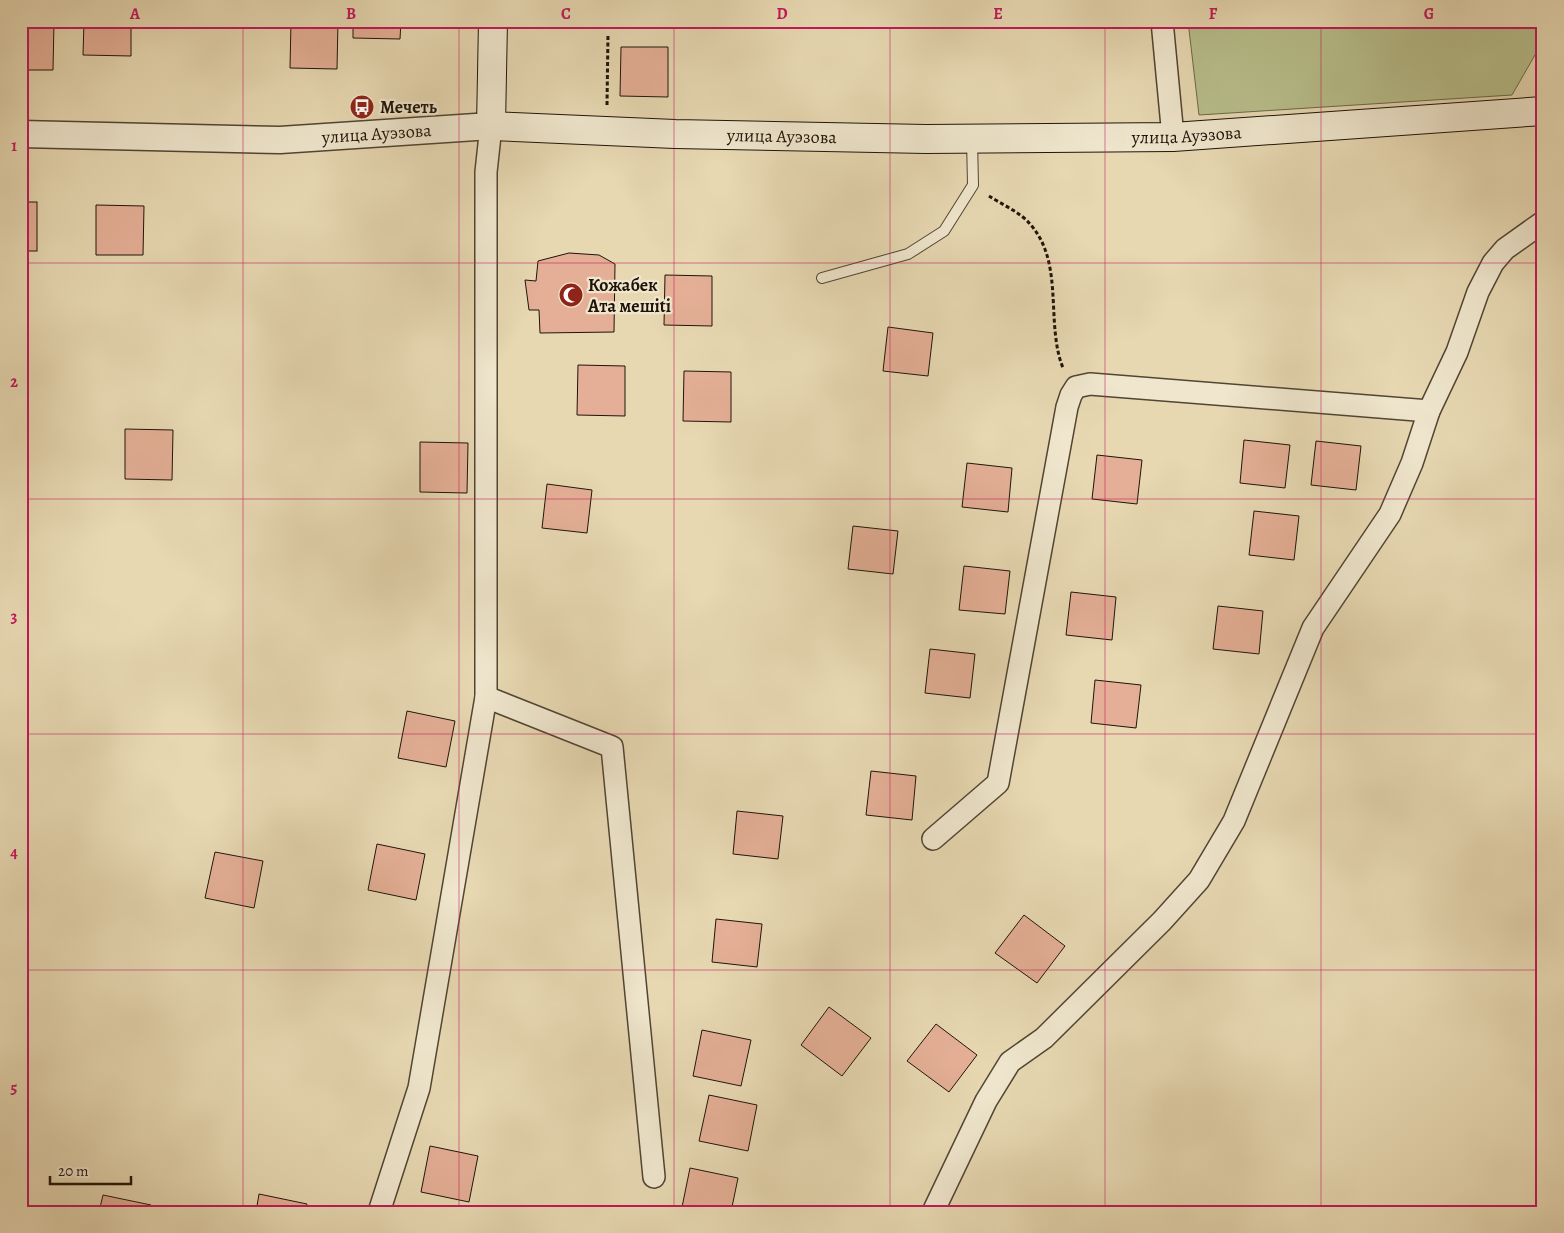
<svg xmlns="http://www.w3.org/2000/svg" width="1564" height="1233" font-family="Alegreya,serif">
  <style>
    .green { fill: #b7be8b; stroke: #6b694a }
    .building { fill: #e4af96; stroke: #1f1409 }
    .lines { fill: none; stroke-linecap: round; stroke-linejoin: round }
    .service-casing { stroke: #514533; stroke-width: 12 }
    .minor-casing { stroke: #514533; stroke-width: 24 }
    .tertiary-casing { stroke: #514533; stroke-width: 29 }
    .secondary-casing { stroke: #1f1409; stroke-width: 30 }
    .path { stroke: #1f1409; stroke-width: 3; stroke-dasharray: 4 2.5; stroke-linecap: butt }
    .service { stroke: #efe6cd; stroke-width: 10 }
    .minor { stroke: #efe6cd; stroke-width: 21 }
    .tertiary { stroke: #efe6cd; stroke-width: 26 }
    .secondary { stroke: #efe6cd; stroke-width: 28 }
    .grid { fill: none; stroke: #c2185b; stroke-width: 1; stroke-opacity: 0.55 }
    .labels { text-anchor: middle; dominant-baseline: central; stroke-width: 4.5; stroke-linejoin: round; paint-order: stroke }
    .poi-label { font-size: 18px; font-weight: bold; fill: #1f1409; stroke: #efe6cd; text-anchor: start }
    .street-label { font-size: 18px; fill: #1f1409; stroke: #efe6cd }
    .neatline { fill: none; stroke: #c2185b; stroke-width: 2 }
    .grid-label { font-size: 16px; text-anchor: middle; font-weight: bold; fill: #c2185b }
  </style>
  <rect width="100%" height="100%" fill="#e7d8b2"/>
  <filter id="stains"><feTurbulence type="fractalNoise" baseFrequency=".004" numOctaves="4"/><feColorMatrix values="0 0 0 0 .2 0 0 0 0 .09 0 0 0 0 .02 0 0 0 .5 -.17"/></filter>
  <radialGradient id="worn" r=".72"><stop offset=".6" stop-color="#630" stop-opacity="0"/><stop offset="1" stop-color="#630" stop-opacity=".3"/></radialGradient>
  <path class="green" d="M1188,21H1543V41L1512,95L1199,115Z"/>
  <g class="building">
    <path d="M21,21H54L53,70H21Z"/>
    <path d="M84,21H131V56L83,55Z"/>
    <path d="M291,21H338L337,69L290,68Z"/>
    <path d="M353,21H401L400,39L353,38Z"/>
    <path d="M621,47H668V97L620,96Z"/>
    <rect x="21" y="202" width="16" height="49"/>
    <path d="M96,205L144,206L143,255H96Z"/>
    <path d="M569,253L599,255L615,264L614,332L540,333L539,310H529L525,280L536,281L538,261Z"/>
    <path d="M665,275L712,276V326L664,325Z"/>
    <path d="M888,327L933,333L928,376L883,371Z"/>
    <path d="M578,365L625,366V416L577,415Z"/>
    <path d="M684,371L731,372V422L683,421Z"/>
    <path d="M125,429L173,430L172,480L125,479Z"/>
    <path d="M1244,440L1290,445L1285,488L1240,483Z"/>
    <path d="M1316,441L1361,446L1356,490L1311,485Z"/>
    <path d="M420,442L468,443L467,493L420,492Z"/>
    <path d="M1097,455L1142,460L1137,504L1092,499Z"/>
    <path d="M967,463L1012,468L1008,512L962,507Z"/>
    <path d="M547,484L592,490L587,533L542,528Z"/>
    <path d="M1254,511L1299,516L1294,560L1249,555Z"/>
    <path d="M853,526L898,531L893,574L848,569Z"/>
    <path d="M964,566L1010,571L1005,614L959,610Z"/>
    <path d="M1071,592L1116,597L1112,640L1066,635Z"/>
    <path d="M1218,606L1263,611L1259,654L1213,649Z"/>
    <path d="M930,649L975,654L970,698L925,693Z"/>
    <path d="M1095,680L1141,685L1136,728L1091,723Z"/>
    <path d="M407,711L455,721L446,767L398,758Z"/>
    <path d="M871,771L916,776L912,820L866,815Z"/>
    <path d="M737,811L783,816L778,859L733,854Z"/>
    <path d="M377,844L425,854L416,900L368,890Z"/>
    <path d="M215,852L263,861L254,908L205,898Z"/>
    <path d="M1024,915L1065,946L1037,983L995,953Z"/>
    <path d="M716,919L762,924L757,967L712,962Z"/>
    <path d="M829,1007L871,1038L842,1076L801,1045Z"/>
    <path d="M936,1024L977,1055L949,1092L907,1061Z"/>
    <path d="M702,1030L751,1040L741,1086L693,1076Z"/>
    <path d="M709,1095L757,1105L748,1151L699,1141Z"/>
    <path d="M430,1146L478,1156L469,1202L421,1192Z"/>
    <path d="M690,1168L738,1178L731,1212H681Z"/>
    <path d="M259,1194L307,1204L306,1212H256Z"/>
    <path d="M103,1195L151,1205L149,1212H99Z"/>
  </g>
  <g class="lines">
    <defs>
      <path id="service" d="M822,278L908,254L944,231L973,185L972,139"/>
      <g id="minor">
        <path d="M1162,21L1173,137"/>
        <path d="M486,697L612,747L654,1177"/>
        <path d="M933,839L998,783L1067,407L1071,395L1076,387L1090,384L1429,411"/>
        <path d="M379,1212L419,1088L486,697V172L491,126"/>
        <path d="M933,1212L986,1101L1010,1062L1044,1038L1162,921L1199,880L1234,821L1313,628L1390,514L1412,463L1429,411L1457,352L1478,292L1493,263L1505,249L1543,222"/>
      </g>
      <g id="tertiary">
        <path id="s1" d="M21,134L280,140L491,126"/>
      </g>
      <g id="secondary">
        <path id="s2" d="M493,21L491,126L675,134L926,139L1173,137L1543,111"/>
      </g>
    </defs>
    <use href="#service" class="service-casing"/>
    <use href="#minor" class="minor-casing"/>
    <use href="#tertiary" class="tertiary-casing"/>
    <use href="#secondary" class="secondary-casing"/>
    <g class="path">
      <path d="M607,105L608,34"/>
      <path d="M989,196C1001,204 1020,212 1030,224C1065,263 1045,323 1063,368"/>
    </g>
    <use href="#service" class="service"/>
    <use href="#minor" class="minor"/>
    <use href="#tertiary" class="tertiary"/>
    <use href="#secondary" class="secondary"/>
  </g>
  <path class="grid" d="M243,21V1212M459,21V1212M674,21V1212M890,21V1212M1105,21V1212M1321,21V1212M21,263H1543M21,499H1543M21,734H1543M21,970H1543"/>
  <defs>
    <symbol id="bus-disc" viewBox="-11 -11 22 22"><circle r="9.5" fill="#8f2418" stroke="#efe6cd"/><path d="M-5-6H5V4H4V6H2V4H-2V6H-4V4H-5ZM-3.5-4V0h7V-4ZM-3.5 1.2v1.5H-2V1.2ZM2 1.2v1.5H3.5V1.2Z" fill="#fff"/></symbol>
    <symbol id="mosque-disc" viewBox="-11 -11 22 22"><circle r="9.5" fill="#8f2418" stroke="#efe6cd"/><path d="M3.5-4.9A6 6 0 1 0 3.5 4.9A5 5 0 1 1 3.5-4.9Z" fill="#fff"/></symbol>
  </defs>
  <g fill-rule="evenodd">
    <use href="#bus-disc" x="348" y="93" width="28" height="28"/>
    <use href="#mosque-disc" x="557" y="281" width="28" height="28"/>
  </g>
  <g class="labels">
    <g class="poi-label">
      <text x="380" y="107">Мечеть</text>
      <text x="588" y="285">Кожабек<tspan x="588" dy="21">Ата мешiti</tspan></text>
    </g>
    <g class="street-label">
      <text stroke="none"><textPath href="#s1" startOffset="356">улица Ауэзова</textPath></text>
      <text stroke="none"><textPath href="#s2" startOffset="801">улица Ауэзова</textPath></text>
      <text stroke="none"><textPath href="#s2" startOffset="396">улица Ауэзова</textPath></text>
    </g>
  </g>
  <rect width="1564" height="1233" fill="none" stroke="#e7d8b2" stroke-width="55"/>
  <path d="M50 1176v8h81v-8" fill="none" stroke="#1f1409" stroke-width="2.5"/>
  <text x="58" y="1176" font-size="15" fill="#1f1409" stroke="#efe6cd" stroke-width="4" paint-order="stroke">20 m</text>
  <rect x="28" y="28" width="1508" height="1178" class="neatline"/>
  <g class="grid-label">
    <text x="135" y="19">A</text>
    <text x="351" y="19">B</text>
    <text x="566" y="19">C</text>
    <text x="782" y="19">D</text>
    <text x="998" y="19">E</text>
    <text x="1213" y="19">F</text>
    <text x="1429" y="19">G</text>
    <text x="14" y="151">1</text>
    <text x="14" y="387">2</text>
    <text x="14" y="622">3</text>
    <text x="14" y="858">4</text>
    <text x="14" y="1093">5</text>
  </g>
  <rect width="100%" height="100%" filter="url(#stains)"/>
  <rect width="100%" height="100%" fill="url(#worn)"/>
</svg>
